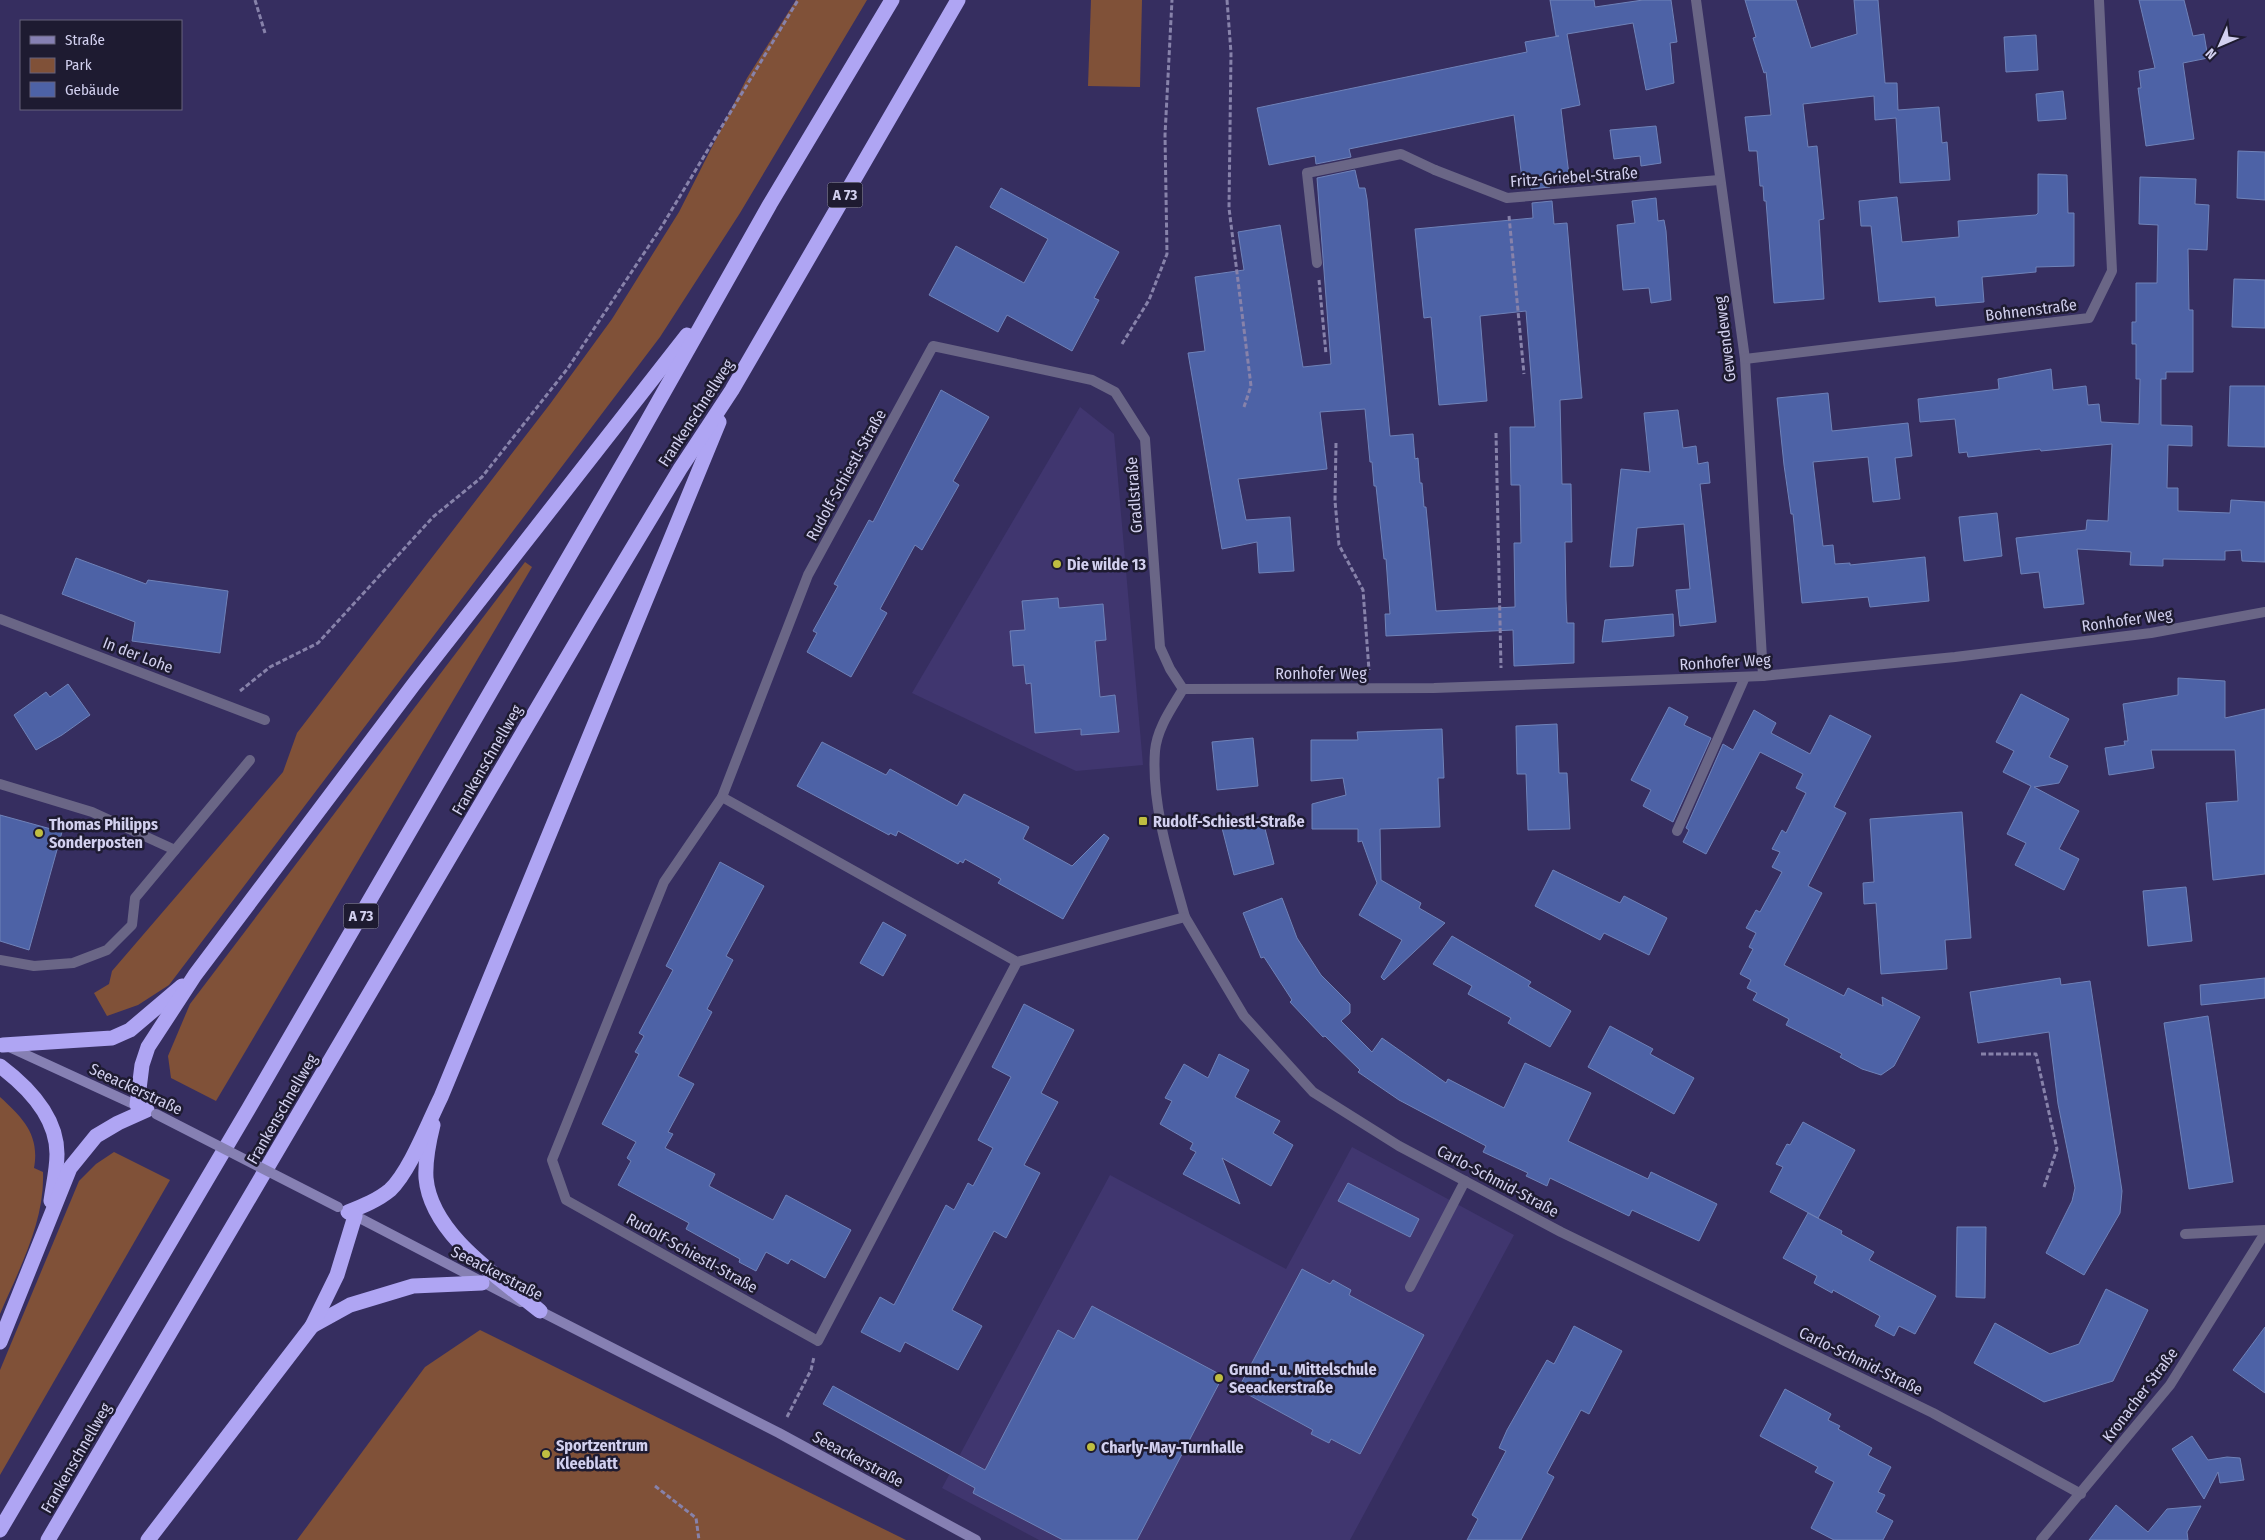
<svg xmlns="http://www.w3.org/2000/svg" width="2265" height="1540" font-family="'Fira Sans Condensed',sans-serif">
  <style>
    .built { fill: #40366f }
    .green { fill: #805138 }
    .building { fill: #4d62a6; stroke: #6f82b8 }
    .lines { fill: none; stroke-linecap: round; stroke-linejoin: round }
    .path { stroke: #8782aa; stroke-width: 3; stroke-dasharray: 5 2.5; stroke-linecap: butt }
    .lane { stroke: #6a6686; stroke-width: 10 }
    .street { stroke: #6a6686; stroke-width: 10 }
    .secondary { stroke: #8680b3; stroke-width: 10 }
    .highway { stroke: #afa5f3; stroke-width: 15 }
    .secondary-bridge { stroke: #8680b3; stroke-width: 10 }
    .poi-dot { fill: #bfbe41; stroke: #1e1b31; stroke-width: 2 }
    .labels { text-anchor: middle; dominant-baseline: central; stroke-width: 5; stroke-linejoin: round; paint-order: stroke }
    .shield { fill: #1e1b31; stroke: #9c9ab6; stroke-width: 1 }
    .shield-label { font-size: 15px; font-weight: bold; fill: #d2d0ef }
    .street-label { font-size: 16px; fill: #d2d0ef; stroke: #1e1b31 }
    .poi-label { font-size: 16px; font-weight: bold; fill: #d2d0ef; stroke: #1e1b31; text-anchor: start }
  </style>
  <rect width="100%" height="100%" fill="#362e60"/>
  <g class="built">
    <path d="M1080,407L1114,434L1143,765L1076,771L912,693Z"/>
    <path d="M1352,1147L1514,1235L1350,1540H1039L942,1488L1110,1175L1286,1269Z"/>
  </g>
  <g class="green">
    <path d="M796,0H867L740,213L660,337L169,985L138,1005L107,1016L94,993L109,984L112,971L283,772L297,733L550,404L612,319L679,212L747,78Z"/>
    <path d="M1091,0H1142L1140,87L1088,86Z"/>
    <path d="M525,562L532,567L216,1101L171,1078L168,1056L190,1004Z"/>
    <path d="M0,1097C23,1118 40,1135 34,1168L43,1172C45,1222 19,1269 0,1314Z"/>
    <path d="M114,1152L170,1180L0,1475V1370L79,1181L96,1164Z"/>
    <path d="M480,1330L906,1540H297L425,1367Z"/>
  </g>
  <g class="building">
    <path d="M1550,0H1594L1595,7L1643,0H1671L1677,42L1670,43L1674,83L1646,90L1633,23L1567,34L1580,105L1561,109L1570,183L1550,185V187L1531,189L1530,178L1522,179L1514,115L1349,149L1351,157L1316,164L1315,156L1269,165L1257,108L1527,52L1525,42L1559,36H1556Z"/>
    <path d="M1745,0H1796L1811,48L1857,34L1854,0H1878L1885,83H1897L1898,110L1939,107L1942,143L1947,142L1950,180L1900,183L1896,118L1875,120L1874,96L1803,104L1808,147L1817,146L1824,219L1819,220L1824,299L1774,303L1766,201H1764L1763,186H1760L1757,151H1749L1745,117L1771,115L1766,72L1764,73L1753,38L1756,37Z"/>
    <path d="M2139,0H2184L2193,36L2204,34L2208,58L2183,63L2194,139L2146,146L2138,88H2141L2139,71L2155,68Z"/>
    <path d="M2036,35L2038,70L2006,72L2004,37Z"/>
    <path d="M2063,91L2066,119L2038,121L2036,94Z"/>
    <path d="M1656,126L1661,163L1641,166L1640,156L1614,159L1610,130Z"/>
    <path d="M2238,151L2265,152V200L2237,198Z"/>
    <path d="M1355,170L1359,188H1365L1367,199L1390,436L1413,434L1415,459L1418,458L1420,483H1422L1424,507H1426L1436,611L1515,607L1514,543H1521L1520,485H1511L1510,427H1535L1526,311L1480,316L1487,401L1439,405L1431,317L1424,318L1415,229L1533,218L1532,203L1552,201L1554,224L1567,223L1582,398L1560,400L1562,484H1571L1572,542H1565L1566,600L1567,623H1574V663L1514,666L1513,630L1386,636L1385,614H1390L1386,559H1384L1376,486H1374L1372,462H1370L1365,409L1320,412L1327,469L1238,479L1246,520L1290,517L1294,571L1259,573L1257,542L1222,549L1188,353L1205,351L1195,277L1244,270L1238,232L1280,225L1303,367L1331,364L1317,178Z"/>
    <path d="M2038,174L2067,175L2068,213H2074V266L2036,267V272L1982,277L1984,302L1936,306L1935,297L1879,302L1871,226H1861L1859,201L1897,197L1902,242L1959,237L1958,221L2036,215L2038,213Z"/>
    <path d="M2140,177L2196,179L2195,204L2209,205L2207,250L2188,249L2189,310H2193V372H2166V379H2161V425L2192,426V446L2168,445L2167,488H2178V511L2230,513L2231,500L2265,502V562L2242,561L2241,550L2225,551V560L2163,559V566L2130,565L2131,552L2077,549L2084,604L2044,608L2039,572L2021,574L2016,538L2086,530L2087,520L2108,521L2112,444L2041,451L2040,449L1968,457L1967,452L1959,453L1955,419L1920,422L1918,399L1999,389L1998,379L2051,369L2053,390L2086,386L2088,405L2099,404L2101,422L2139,424L2140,379H2136V344H2132V322H2136V283H2157L2158,225L2139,224Z"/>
    <path d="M1001,188L1119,252L1094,298L1099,300L1072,351L1007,315L998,332L929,295L956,246L1024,283L1048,239L990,207Z"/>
    <path d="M1656,198L1658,221L1664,220L1666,231L1671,300L1651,303L1649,288L1623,290L1617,225L1635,223L1632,201Z"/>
    <path d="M2234,279L2265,280V328L2232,327Z"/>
    <path d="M2230,386H2265V447L2228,446Z"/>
    <path d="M941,390L989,417L953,481L959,485L922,550L915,545L880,609L887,613L851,677L807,652L817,633L813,631L838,586L834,584L869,520L873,522Z"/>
    <path d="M1828,393L1832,431L1908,423L1912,456L1895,458L1900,499L1873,502L1868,457L1813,462L1823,546L1833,545L1835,564L1850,563V565L1925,557L1929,601L1870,607L1868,597L1802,603L1793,514H1791L1784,465L1777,398Z"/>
    <path d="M1678,410L1683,448L1696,446L1698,464L1708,462L1710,483L1700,484L1716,622L1680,626L1676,590L1690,589L1684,524L1637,528L1633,566L1610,567L1621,469L1650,472L1644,413Z"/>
    <path d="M1997,513L2002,556L1964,561L1959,517Z"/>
    <path d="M76,558L146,584L148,580L228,591L220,653L132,641L135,622L62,594Z"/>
    <path d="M1058,598L1059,608L1103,604L1106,640L1095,641L1100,697L1115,695L1119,732L1081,735V729L1035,733L1031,683L1026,684L1024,665L1013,666L1010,631L1025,630L1022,601Z"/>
    <path d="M1673,614L1674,636L1602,642L1605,620Z"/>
    <path d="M2178,678L2225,681V718L2265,709V874L2213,880L2206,803L2238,801L2235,750H2151L2154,768L2109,775L2105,748L2125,745L2124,741H2128L2123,704L2178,695Z"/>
    <path d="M68,684L90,715L62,735L36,750L14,715L46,692L50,697Z"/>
    <path d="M2021,694L2069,719L2049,757L2068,766L2059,783L2034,787L2079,811L2059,849L2079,859L2064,890L2015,865L2026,843L2007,834L2031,786L2003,772L2014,751L1996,742Z"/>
    <path d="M1669,707L1688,717L1684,725L1711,738L1673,822L1643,806L1651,790L1631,780Z"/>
    <path d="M1754,710L1776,723L1771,733L1810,754L1830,715L1871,736L1834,807L1846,813L1808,886L1822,893L1784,965L1844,996L1848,988L1883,1006L1882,997L1920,1017L1894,1066L1881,1075L1862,1069L1840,1057L1842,1054L1786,1025L1789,1019L1753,1000L1757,993L1747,988L1751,980L1740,974L1753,949L1749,947L1756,933L1746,928L1756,910L1760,912L1782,872L1772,867L1780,852L1772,849L1782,830L1786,833L1806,793L1796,788L1803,774L1760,752L1706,854L1683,842L1689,830L1686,828L1723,744L1733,750Z"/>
    <path d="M1557,724L1559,773H1567L1570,829L1528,830L1526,774H1517L1516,726Z"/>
    <path d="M1442,729L1444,778H1438L1440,827L1380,829L1381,880L1421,903L1419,908L1445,923L1384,980L1381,977L1402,940L1359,915L1377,883L1362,841L1358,842V829H1312V804L1346,795L1343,778L1311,781V740H1358L1357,732Z"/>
    <path d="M1253,738L1258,786L1217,790L1212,742Z"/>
    <path d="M822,742L886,775L890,769L957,806L964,794L1029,827L1023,839L1072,866L1104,834L1109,838L1063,919L998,883L1001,879L965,859L963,863L960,861L958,864L898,831L896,836L890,833L889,835L797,786Z"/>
    <path d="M1962,812L1971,938L1945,940L1947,969L1881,974L1876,903L1864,904L1863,883L1874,882L1870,819Z"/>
    <path d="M0,815L62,832L29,950L0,941Z"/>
    <path d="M1262,817L1274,864L1234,875L1222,828Z"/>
    <path d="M720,862L764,886L726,956L733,960L707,1009L712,1012L678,1076L694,1084L668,1132L673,1134L665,1148L715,1174L709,1186L773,1220L786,1195L851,1230L825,1278L791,1259L788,1264L766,1252L756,1271L739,1262L740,1259L686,1229L689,1223L618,1185L631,1161L627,1158L636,1142L602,1124L639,1054L635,1052L644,1036L639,1033L673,970L666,966Z"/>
    <path d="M1553,870L1620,903L1624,896L1667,918L1649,955L1604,933L1600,940L1535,906Z"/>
    <path d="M2186,887L2192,941L2148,946L2143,891Z"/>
    <path d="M1282,898L1297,938L1321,975L1350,1004V1013L1341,1021L1372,1052L1382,1038L1446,1083L1448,1079L1504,1108L1525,1063L1591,1093L1568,1141L1648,1179L1651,1172L1717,1204L1699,1241L1632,1210L1629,1216L1550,1178L1547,1186L1526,1176L1528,1173L1483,1152L1486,1146L1399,1100L1358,1072L1360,1070L1325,1036L1323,1037L1290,1002L1292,1000L1264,957L1261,958L1243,913Z"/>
    <path d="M883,922L906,935L883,976L860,963Z"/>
    <path d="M1452,936L1531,982L1528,986L1571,1011L1550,1047L1508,1023L1511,1018L1468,994L1472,986L1433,964Z"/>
    <path d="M2060,978L2061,985L2090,981L2122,1191L2120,1213L2084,1275L2046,1253L2072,1201L2075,1188L2058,1104L2049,1032L1978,1043L1970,992Z"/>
    <path d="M2265,978V998L2201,1005L2200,985Z"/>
    <path d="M1024,1004L1074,1030L1041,1093L1058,1102L1024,1165L1040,1173L1006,1238L994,1231L952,1310L982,1326L958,1370L905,1342L900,1352L861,1332L880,1297L894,1305L946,1205L954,1210L968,1183L973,1186L993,1148L978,1140L1011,1077L992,1067Z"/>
    <path d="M2208,1016L2233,1182L2189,1189L2164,1023Z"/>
    <path d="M1610,1026L1653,1049L1650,1054L1694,1078L1674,1114L1588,1067Z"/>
    <path d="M1219,1054L1249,1070L1235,1097L1280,1121L1273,1133L1293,1145L1271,1186L1222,1158L1240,1204L1183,1174L1196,1152L1190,1149L1193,1143L1160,1124L1172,1101L1165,1098L1184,1064L1208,1078Z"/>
    <path d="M1803,1122L1855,1150L1818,1218L1770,1192L1783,1167L1776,1164L1787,1144L1790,1145Z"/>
    <path d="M1348,1183L1419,1219L1410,1237L1338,1201Z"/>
    <path d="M1808,1213L1842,1231L1841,1234L1874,1252L1869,1260L1936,1296L1915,1334L1899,1326L1894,1336L1875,1326L1880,1316L1833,1290L1832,1293L1814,1283L1817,1276L1783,1258Z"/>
    <path d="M1957,1227H1986L1985,1298L1956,1297Z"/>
    <path d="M1302,1269L1330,1284L1333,1280L1351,1290L1349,1295L1424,1335L1360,1454L1331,1439L1329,1443L1311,1434L1313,1430L1238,1389Z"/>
    <path d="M2106,1289L2148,1310L2113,1381L2044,1402L1974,1363L1995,1323L2050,1354L2079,1344Z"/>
    <path d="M1092,1306L1223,1376L1137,1540H1063L973,1493L975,1488L823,1404L833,1386L985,1470L1058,1330L1074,1339Z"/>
    <path d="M1574,1326L1622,1351L1589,1414L1581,1410L1547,1473L1554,1477L1521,1540H1467L1478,1519L1472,1515L1506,1451L1499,1448L1507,1430L1547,1360L1554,1364Z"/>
    <path d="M2265,1327V1393L2233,1370Z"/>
    <path d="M1785,1389L1831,1414L1828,1420L1840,1426L1838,1429L1872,1448L1868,1455L1891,1467L1878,1492L1885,1495L1876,1512L1893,1521L1883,1540H1834L1811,1528L1834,1482L1815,1472L1818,1467L1760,1436Z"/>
    <path d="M2192,1436L2208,1460L2227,1457L2240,1458L2244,1480L2220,1483L2218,1472L2204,1499L2172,1449Z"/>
    <path d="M2116,1505L2148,1532L2167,1509L2201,1506L2187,1532L2188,1540H2089Z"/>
  </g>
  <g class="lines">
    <g class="path">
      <path d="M255,0L265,33"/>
      <path d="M1227,0L1231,53L1229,208L1251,386L1244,407"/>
      <path d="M1509,216L1524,374"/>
      <path d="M1319,280L1326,354"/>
      <path d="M1122,344L1149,300L1167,254L1165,135L1172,0"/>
      <path d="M1496,433L1501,668"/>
      <path d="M1336,443L1335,501L1339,545L1363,590L1369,670"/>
      <path d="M240,691L270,667L318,643L433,517L482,477L568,368L662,226L798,0"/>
      <path d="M1981,1054H2036L2057,1149L2044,1187"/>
      <path d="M787,1417L811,1370L814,1357"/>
      <path d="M655,1486L696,1518L699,1540"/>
    </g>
    <g class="lane">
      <path d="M1317,263L1307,173L1401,154L1435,170"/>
      <path d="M1183,689C1172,708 1157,728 1155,751C1151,805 1171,866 1185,917"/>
      <path d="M0,784L92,812L175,850"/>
      <path d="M1677,831L1745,677"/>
      <path d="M0,960L34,966L73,963L107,950L132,925L135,898L250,760"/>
      <path d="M2185,1234L2265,1230"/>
      <path d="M1410,1287L1465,1181"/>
    </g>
    <g class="street">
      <path d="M1696,0L1745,359L1763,676"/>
      <path d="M1435,170L1507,198L1719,180"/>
      <path d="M1745,359L2089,318L2112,271L2099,0"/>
      <path d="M0,619L265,720"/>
      <path d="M722,797L1017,962L1185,917L1244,1016L1313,1092L1399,1146L1561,1232L1933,1413L2081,1494"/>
      <path d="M1017,962L818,1341L566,1200L552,1160L664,882L722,797L808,575L933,346L1092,380L1115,392L1145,439L1160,647L1170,669L1183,689L1434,688L1763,676L1955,657L2151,633L2265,612"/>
      <path d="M2041,1540L2170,1385L2265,1233"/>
    </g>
    <g class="secondary">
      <path d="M7,1046L142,1108"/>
      <path d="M350,1213L521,1302"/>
      <path d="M534,1308L779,1433L976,1540"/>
    </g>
    <g class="highway">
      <path d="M3,1045L112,1038L130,1030L182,986"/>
      <path d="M0,1066C28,1087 57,1117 57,1154C57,1169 53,1186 51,1201"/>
      <path d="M137,1105L142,1065L148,1047L195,975L414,684L687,335"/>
      <path d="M433,1125C429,1141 425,1161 426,1178C431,1235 500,1278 540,1311"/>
      <path d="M348,1212C363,1206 378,1200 390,1190C410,1171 428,1123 441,1097L719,422"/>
      <path d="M312,1326L350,1305L413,1286L482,1283"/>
      <path d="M0,1342L70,1168L96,1136L118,1123L147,1110"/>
      <path d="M0,1530L249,1108L635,443L770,204L892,0"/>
      <path d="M48,1540L591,617L680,469L732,390L958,0"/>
      <path d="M148,1540L312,1326L337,1275L355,1216"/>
    </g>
    <path class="secondary-bridge" d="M156,1114L338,1207"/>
  </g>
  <g class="poi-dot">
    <circle cx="1057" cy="564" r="5"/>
    <rect x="1138" y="816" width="10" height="10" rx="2.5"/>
    <circle cx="39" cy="833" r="5"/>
    <circle cx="1219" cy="1378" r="5"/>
    <circle cx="1091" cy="1447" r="5"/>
    <circle cx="546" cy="1454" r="5"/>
  </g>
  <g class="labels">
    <g class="shield">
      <rect x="827.5" y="182.5" width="35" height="25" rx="4"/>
      <rect x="343.5" y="903.5" width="35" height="25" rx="4"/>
    </g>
    <g class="shield-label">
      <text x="845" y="195">A 73</text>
      <text x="361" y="916">A 73</text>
    </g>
    <g class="street-label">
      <text transform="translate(1574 177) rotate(-4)">Fritz-Griebel-Straße</text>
      <text transform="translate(2031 310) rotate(-7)">Bohnenstraße</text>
      <text transform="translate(1725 339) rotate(-97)">Gewendeweg</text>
      <text transform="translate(696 413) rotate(-57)">Frankenschnellweg</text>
      <text transform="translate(846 475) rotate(-61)">Rudolf-Schiestl-Straße</text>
      <text transform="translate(1134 495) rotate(-94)">Gradlstraße</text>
      <text transform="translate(2127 620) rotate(-8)">Ronhofer Weg</text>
      <text transform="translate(138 655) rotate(21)">In der Lohe</text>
      <text transform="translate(1725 662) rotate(-3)">Ronhofer Weg</text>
      <text x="1321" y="673">Ronhofer Weg</text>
      <text transform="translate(487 760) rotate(-60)">Frankenschnellweg</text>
      <text transform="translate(136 1089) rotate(25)">Seeackerstraße</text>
      <text transform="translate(282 1109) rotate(-60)">Frankenschnellweg</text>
      <text transform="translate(1498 1181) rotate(28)">Carlo-Schmid-Straße</text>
      <text transform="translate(692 1253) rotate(29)">Rudolf-Schiestl-Straße</text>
      <text transform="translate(497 1273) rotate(27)">Seeackerstraße</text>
      <text transform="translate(1861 1361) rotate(26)">Carlo-Schmid-Straße</text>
      <text transform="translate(2140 1395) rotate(-53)">Kronacher Straße</text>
      <text transform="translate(76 1458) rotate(-60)">Frankenschnellweg</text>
      <text transform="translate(858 1459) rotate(28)">Seeackerstraße</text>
    </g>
    <g class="poi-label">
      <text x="1067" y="564">Die wilde 13</text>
      <text x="1153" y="821">Rudolf-Schiestl-Straße</text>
      <text x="49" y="824">Thomas Philipps<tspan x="49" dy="18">Sonderposten</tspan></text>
      <text x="1229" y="1369">Grund- u. Mittelschule<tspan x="1229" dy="18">Seeackerstraße</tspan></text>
      <text x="556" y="1445">Sportzentrum<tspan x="556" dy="18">Kleeblatt</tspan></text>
      <text x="1101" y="1447">Charly-May-Turnhalle</text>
    </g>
  </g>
  <rect x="20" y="20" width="162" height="90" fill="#1e1b31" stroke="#66637d"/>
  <rect x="30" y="36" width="25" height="8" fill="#8680b3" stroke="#66637d"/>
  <text x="65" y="45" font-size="15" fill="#d2d0ef">Straße</text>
  <rect x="30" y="58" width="25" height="15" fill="#805138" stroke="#66637d"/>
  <text x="65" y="70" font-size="15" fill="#d2d0ef">Park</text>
  <rect x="30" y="82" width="25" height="15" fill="#4d62a6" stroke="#66637d"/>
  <text x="65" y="95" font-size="15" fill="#d2d0ef">Gebäude</text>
  <g transform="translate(2220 45) rotate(225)" stroke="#1e1b31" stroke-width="4" paint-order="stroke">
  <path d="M0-4L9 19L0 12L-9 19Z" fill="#d2d0ef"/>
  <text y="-8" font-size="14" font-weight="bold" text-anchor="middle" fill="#d2d0ef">N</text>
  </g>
</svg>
